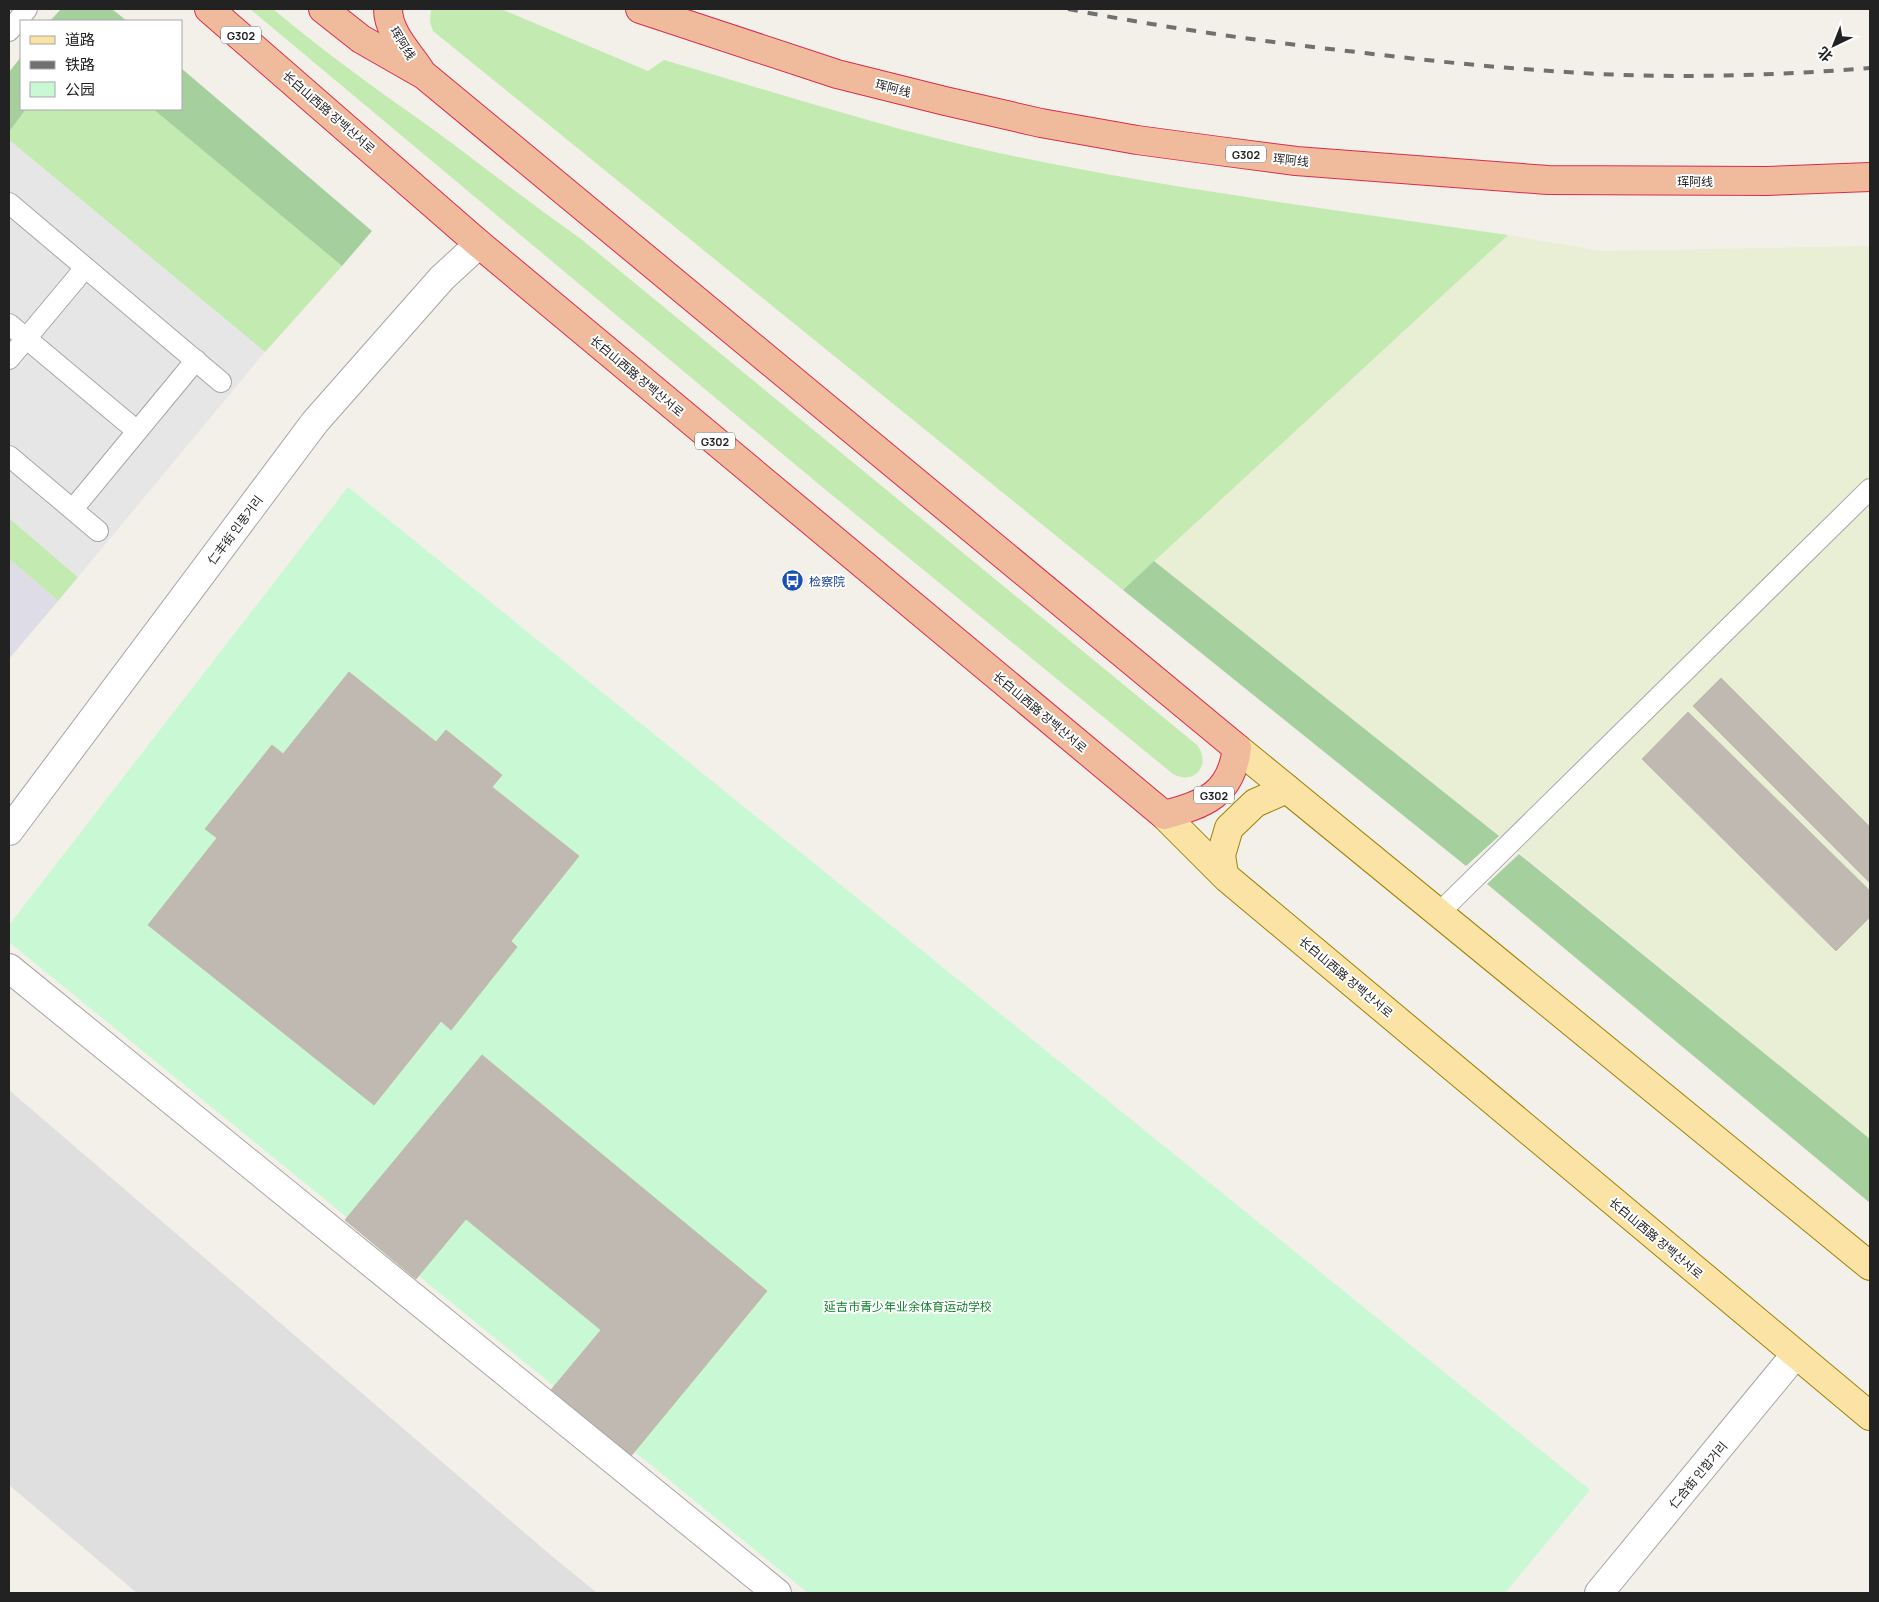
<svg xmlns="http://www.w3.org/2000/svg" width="1879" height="1602" font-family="Manrope,'Noto Sans SC','Noto Sans KR',sans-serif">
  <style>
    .residential { fill: #e0dfdf }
    .farmland { fill: #e9efd5 }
    .grass { fill: #c3eab0 }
    .forest { fill: #a5d09e }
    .park { fill: #c8f9d4 }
    .parking { fill: #e6e6e6 }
    .plaza { fill: #dedde7 }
    .building { fill: #bfb9b2; stroke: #c3baab }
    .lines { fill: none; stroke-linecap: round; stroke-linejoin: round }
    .service-casing { stroke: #a6a6a6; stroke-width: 22 }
    .minor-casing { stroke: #a6a6a6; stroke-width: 30 }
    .primary-casing { stroke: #9d8203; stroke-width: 30 }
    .trunk-casing { stroke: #d92c4c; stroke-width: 30 }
    .service { stroke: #fff; stroke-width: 20 }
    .minor { stroke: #fff; stroke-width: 28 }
    .primary { stroke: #fae3a5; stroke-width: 28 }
    .trunk { stroke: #f0bb9d; stroke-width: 28 }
    .rail { stroke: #707070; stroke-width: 4; stroke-dasharray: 10 10; stroke-linecap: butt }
    .labels { text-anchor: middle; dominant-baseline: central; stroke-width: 4; stroke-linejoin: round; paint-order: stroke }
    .shield { fill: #fff; stroke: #646464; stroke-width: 1 }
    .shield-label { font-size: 11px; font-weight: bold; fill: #222 }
    .street-label { font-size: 12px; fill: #222; stroke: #fff }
    .transit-label { font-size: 12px; fill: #164399; stroke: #fff; text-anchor: start }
    .park-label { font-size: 12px; fill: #0e812a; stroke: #fff }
  </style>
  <rect width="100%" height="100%" fill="#f2f0e9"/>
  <path class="residential" d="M9,1090L547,1552L597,1593H137L9,1485Z"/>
  <path class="farmland" d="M1508,235L1602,251L1870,246V1139L1499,836L1154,561Z"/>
  <g class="grass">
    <path d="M250,9H273C324,52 379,91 434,130C483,166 531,204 581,239L1197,745C1212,764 1195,786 1173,774L821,486Z"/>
    <path d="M431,9H501L648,71L664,60C775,92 886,129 999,153C1167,189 1338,210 1508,235L1123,590L433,31L430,22Z"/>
    <path d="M26,109H153L342,266L265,352L9,140V132Z"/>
    <path d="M9,518L78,577L58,601L9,559Z"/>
  </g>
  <g class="forest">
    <path d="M61,9H112L127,21H50Z"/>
    <path d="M21,57V109H26L9,132V72Z"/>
    <path d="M181,68L372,231L342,266L153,109H181Z"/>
    <path d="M1154,561L1499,836L1466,866L1123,590Z"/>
    <path d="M1519,854L1870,1139V1203L1487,884Z"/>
  </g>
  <path class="park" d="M348,487L1590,1490L1505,1593H808L9,942V925Z"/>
  <path class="parking" d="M9,140L265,352L78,577L9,518Z"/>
  <path class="plaza" d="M9,559L58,601L9,659Z"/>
  <g class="building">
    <path d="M349,672L436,742L446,730L502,775L492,787L579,856L511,941L517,947L451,1030L441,1021L374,1105L148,925L217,838L205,829L272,745L283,754Z"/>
    <path d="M1721,678L1870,827V883L1693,706Z"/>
    <path d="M1688,712L1870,891V917L1836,951L1642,759Z"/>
    <path d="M482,1055L767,1291L631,1456L551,1390L601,1330L466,1219L416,1279L345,1220Z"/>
  </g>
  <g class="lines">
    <defs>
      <g id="service">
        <path d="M9,31L27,9"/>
        <path d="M9,203L221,382"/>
        <path d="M9,324L137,431"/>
        <path d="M9,359L85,268"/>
        <path d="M9,456L98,531"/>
        <path d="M73,509L196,360"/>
        <path d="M1439,913L1870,489"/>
      </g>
      <g id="minor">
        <path d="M9,831L315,422L442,278L479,244"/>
        <path d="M9,968L777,1593"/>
        <path d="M1599,1593L1795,1355"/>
      </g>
      <g id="primary">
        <path d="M1237,748L1870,1266"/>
        <path d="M1164,815L1227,878L1870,1416"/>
        <path d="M1224,874L1221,855L1229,828L1255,803L1287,789"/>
      </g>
      <g id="trunk">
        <path d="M209,9L479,244L1164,815C1205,804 1231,795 1237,748L424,75L361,39L323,9"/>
        <path d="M388,9C388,32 408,52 420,70"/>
        <path d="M640,9L837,74L945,101L1041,123L1137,140L1219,151L1296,161L1548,180L1767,181L1870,177"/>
      </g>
    </defs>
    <use href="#service" class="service-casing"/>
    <use href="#minor" class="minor-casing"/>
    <use href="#primary" class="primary-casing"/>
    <use href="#trunk" class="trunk-casing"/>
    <use href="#service" class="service"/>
    <use href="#minor" class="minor"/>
    <use href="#primary" class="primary"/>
    <use href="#trunk" class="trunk"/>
    <path class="rail" d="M1068,9C1166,28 1265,42 1365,53C1432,61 1499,68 1566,72C1667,79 1770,76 1870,68"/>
  </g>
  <defs>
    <symbol id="bus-disc" viewBox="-11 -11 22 22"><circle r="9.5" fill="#1a4fb4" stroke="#fff"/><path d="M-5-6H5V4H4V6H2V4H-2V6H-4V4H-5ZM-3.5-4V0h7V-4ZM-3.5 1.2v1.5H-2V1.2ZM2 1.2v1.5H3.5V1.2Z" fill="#fff"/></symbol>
  </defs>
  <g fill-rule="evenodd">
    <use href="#bus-disc" x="780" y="568" width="25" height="25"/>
  </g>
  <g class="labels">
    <g class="shield">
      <rect x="221" y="26.5" width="40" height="17" rx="4"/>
      <rect x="1226" y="145.5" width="40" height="17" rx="4"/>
      <rect x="695" y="432.5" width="40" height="17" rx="4"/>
      <rect x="1194" y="786.5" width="40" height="17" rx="4"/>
    </g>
    <g class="shield-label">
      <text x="241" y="35">G302</text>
      <text x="1246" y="154">G302</text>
      <text x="715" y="441">G302</text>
      <text x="1214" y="795">G302</text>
    </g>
    <g class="street-label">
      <text transform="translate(403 43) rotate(59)">珲阿线</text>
      <text transform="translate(893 88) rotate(15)">珲阿线</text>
      <text transform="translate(329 112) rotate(41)">长白山西路 장백산서로</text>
      <text transform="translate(1291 160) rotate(6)">珲阿线</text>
      <text x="1695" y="181">珲阿线</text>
      <text transform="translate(637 376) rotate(40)">长白山西路 장백산서로</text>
      <text transform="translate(235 530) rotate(-53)">仁丰街 인풍거리</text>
      <text transform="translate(1040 712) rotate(40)">长白山西路 장백산서로</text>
      <text transform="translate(1346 977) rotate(40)">长白山西路 장백산서로</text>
      <text transform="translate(1656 1238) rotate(40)">长白山西路 장백산서로</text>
      <text transform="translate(1698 1475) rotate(-50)">仁合街 인합거리</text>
    </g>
    <g class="transit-label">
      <text x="809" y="581">检察院</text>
    </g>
    <g class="park-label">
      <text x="908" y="1306">延吉市青少年业余体育运动学校</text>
    </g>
  </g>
  <rect width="1879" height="1602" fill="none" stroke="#222222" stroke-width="20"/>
  <rect x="20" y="20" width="162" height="90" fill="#ffffff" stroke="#a7a7a7"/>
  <rect x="30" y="36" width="25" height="8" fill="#fae3a5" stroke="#a7a7a7"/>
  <text x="65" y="45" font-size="15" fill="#222222">道路</text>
  <rect x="30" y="61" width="25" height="8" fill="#707070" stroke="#a7a7a7"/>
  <text x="65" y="70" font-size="15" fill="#222222">铁路</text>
  <rect x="30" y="82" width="25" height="15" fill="#c8f9d4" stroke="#a7a7a7"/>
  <text x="65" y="95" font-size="15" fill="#222222">公园</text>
  <g transform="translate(1834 45) rotate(223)" stroke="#ffffff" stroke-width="4" paint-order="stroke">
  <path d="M0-4L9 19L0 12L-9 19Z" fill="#222222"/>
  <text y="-8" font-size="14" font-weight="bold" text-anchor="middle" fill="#222222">北</text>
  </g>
</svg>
